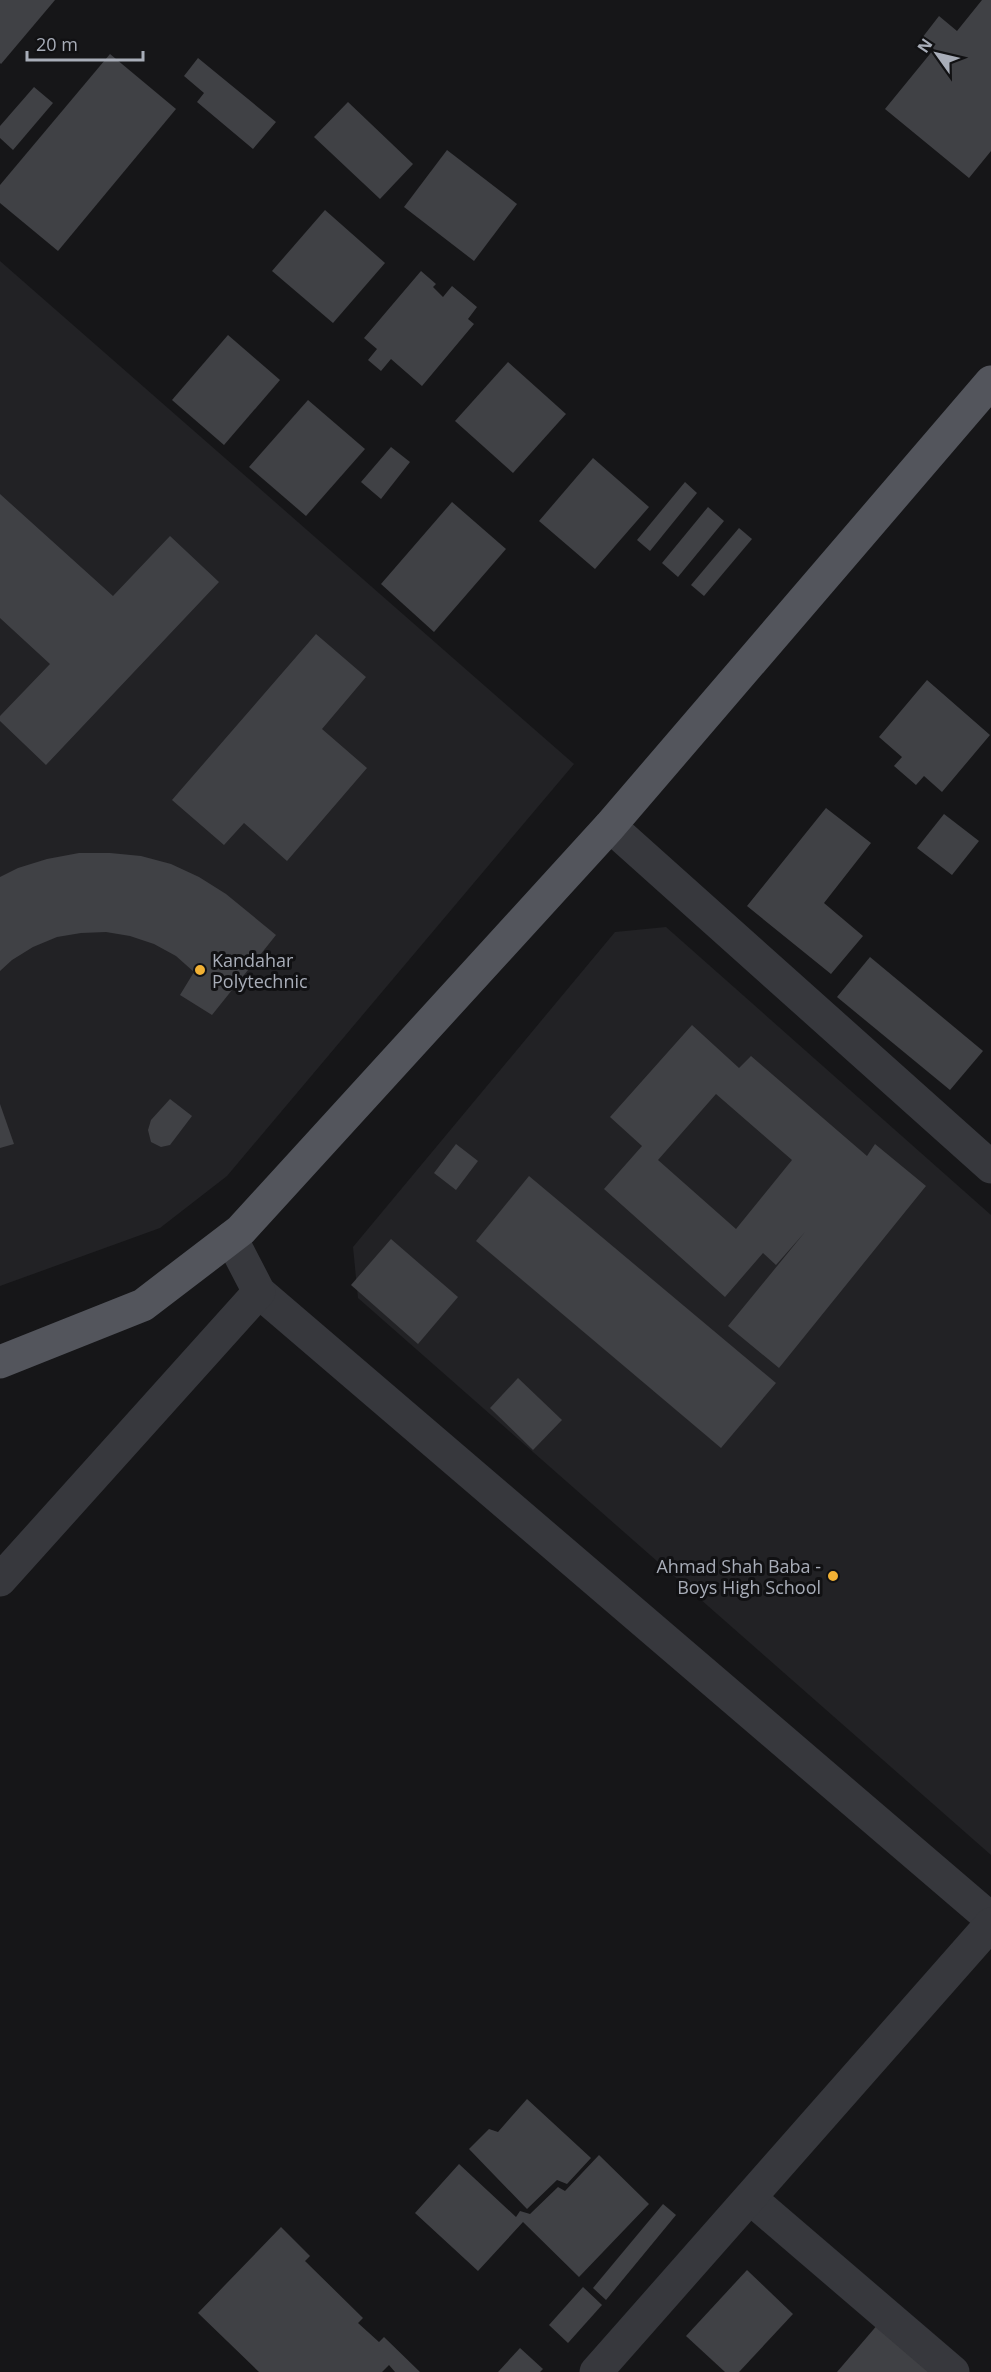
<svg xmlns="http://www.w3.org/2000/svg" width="991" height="2372" font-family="'Open Sans',sans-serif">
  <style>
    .built { fill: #222225 }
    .building { fill: #404145; fill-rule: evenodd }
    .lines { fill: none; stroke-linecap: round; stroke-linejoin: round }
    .minor { stroke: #37383d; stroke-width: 33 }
    .major { stroke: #53555c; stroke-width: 33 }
    .poi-dot { fill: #f2b134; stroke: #111113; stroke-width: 2 }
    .labels { text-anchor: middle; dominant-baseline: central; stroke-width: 6; stroke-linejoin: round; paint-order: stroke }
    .poi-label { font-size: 18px; fill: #a8adb8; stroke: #111113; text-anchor: start }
  </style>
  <rect width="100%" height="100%" fill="#161618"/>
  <g class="built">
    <path d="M0,261L574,764L227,1176L160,1228L0,1286Z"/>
    <path d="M666,927L991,1215V1855L358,1298L353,1247L615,932Z"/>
  </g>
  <g class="building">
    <path d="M0,0H55L1,64L0,63Z"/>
    <path d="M982,0H991V151L969,178L885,109L934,49L922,38L939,16L957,31Z"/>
    <path d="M110,54L176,109L58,251L0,203V185Z"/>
    <path d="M198,58L276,122L253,149L197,102L204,93L184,76Z"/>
    <path d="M34,87L53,103L13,150L0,138V126Z"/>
    <path d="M348,102L413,164L380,199L314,137Z"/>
    <path d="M447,150L517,204L474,261L404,207Z"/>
    <path d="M325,210L385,263L333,323L272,271Z"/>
    <path d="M421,271L436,284L433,287L443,297L452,286L477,307L468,319L474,324L422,386L391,359L381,371L368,360L377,349L364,338Z"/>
    <path d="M228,335L280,380L224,445L172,400Z"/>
    <path d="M508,362L566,414L513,473L455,421Z"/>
    <path d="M308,400L365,449L306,516L249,467Z"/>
    <path d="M391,447L410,462L381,499L361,482Z"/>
    <path d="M593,458L649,507L595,569L539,521Z"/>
    <path d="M685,482L697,493L650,551L637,540Z"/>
    <path d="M0,494L113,596L170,536L219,582L46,765L0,721V716L50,664L0,618Z"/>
    <path d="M452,502L506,549L434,632L381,584Z"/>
    <path d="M708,507L724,521L678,577L662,563Z"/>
    <path d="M739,528L752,539L704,596L691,585Z"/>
    <path d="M316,634L366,677L322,729L367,768L287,861L244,823L224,845L172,800Z"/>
    <path d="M927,680L990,735L942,792L924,776L916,785L894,766L902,757L879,737Z"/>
    <path d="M826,808L871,843L824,903L863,936L831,974L747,906Z"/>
    <path d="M944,814L979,841L952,875L917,848Z"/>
    <path d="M79,853H110L141,856L171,864L199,877L226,894L276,935L212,1015L180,995L194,972L176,956L154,944L130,936L106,932L81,933L57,937L33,947L12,960L0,971V877L18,868L47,859Z"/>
    <path d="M870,957L983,1051L950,1090L837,997Z"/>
    <path d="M692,1025L739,1068L751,1056L867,1156L875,1144L926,1186L779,1368L728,1326L805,1232L776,1265L763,1253L725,1297L604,1189L642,1146L610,1117ZM716,1094L792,1160L736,1229L658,1160Z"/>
    <path d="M170,1099L192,1116L170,1145L161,1147L151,1142L148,1130L151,1120Z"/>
    <path d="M0,1104L14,1144L0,1148Z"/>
    <path d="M456,1144L478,1161L456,1190L434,1173Z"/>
    <path d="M529,1176L776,1383L721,1448L476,1241Z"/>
    <path d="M391,1239L458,1297L418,1344L351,1285Z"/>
    <path d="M518,1378L562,1420L533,1450L490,1408Z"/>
    <path d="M527,2099L591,2158L567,2184L557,2180L527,2209L469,2149L489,2129L498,2132Z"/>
    <path d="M599,2155L649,2204L579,2277L523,2222L478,2271L415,2213L459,2164L516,2217L520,2211L530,2214L558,2187L565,2191Z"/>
    <path d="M663,2204L676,2215L606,2300L593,2288Z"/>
    <path d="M281,2227L310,2256L305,2261L363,2318L358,2323L379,2342L384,2337L420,2372H395L389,2365L382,2372H259L198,2313Z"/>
    <path d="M747,2270L793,2314L739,2372H725L686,2336Z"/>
    <path d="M583,2287L602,2305L568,2343L549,2325Z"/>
    <path d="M885,2316L949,2372H837Z"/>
    <path d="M520,2348L543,2369L540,2372H498Z"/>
  </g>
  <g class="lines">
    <g class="minor">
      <path d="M610,826L991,1167"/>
      <path d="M259,1292L991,1919"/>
      <path d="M0,1580L259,1292L231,1238"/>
      <path d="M750,2198L953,2372"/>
      <path d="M596,2372L991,1924"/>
    </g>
    <path class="major" d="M0,1362L143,1305L241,1230L610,826L991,382"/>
  </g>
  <g class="poi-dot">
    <circle cx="200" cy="970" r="6"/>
    <circle cx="833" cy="1576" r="6"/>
  </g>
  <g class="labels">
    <g class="poi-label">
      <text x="212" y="960">Kandahar<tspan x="212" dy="21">Polytechnic</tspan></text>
      <text x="821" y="1566" text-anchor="end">Ahmad Shah Baba -<tspan x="821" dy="21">Boys High School</tspan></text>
    </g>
  </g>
  <g transform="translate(937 54) rotate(304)" stroke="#111113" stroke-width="4.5" paint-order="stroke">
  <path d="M0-4.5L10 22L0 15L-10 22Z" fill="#a8adb8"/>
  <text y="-9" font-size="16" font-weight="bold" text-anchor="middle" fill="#a8adb8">N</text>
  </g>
  <path d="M27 51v9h116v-9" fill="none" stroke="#a8adb8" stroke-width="3"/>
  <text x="36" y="51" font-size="18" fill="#a8adb8" stroke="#111113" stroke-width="4.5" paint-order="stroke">20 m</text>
</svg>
